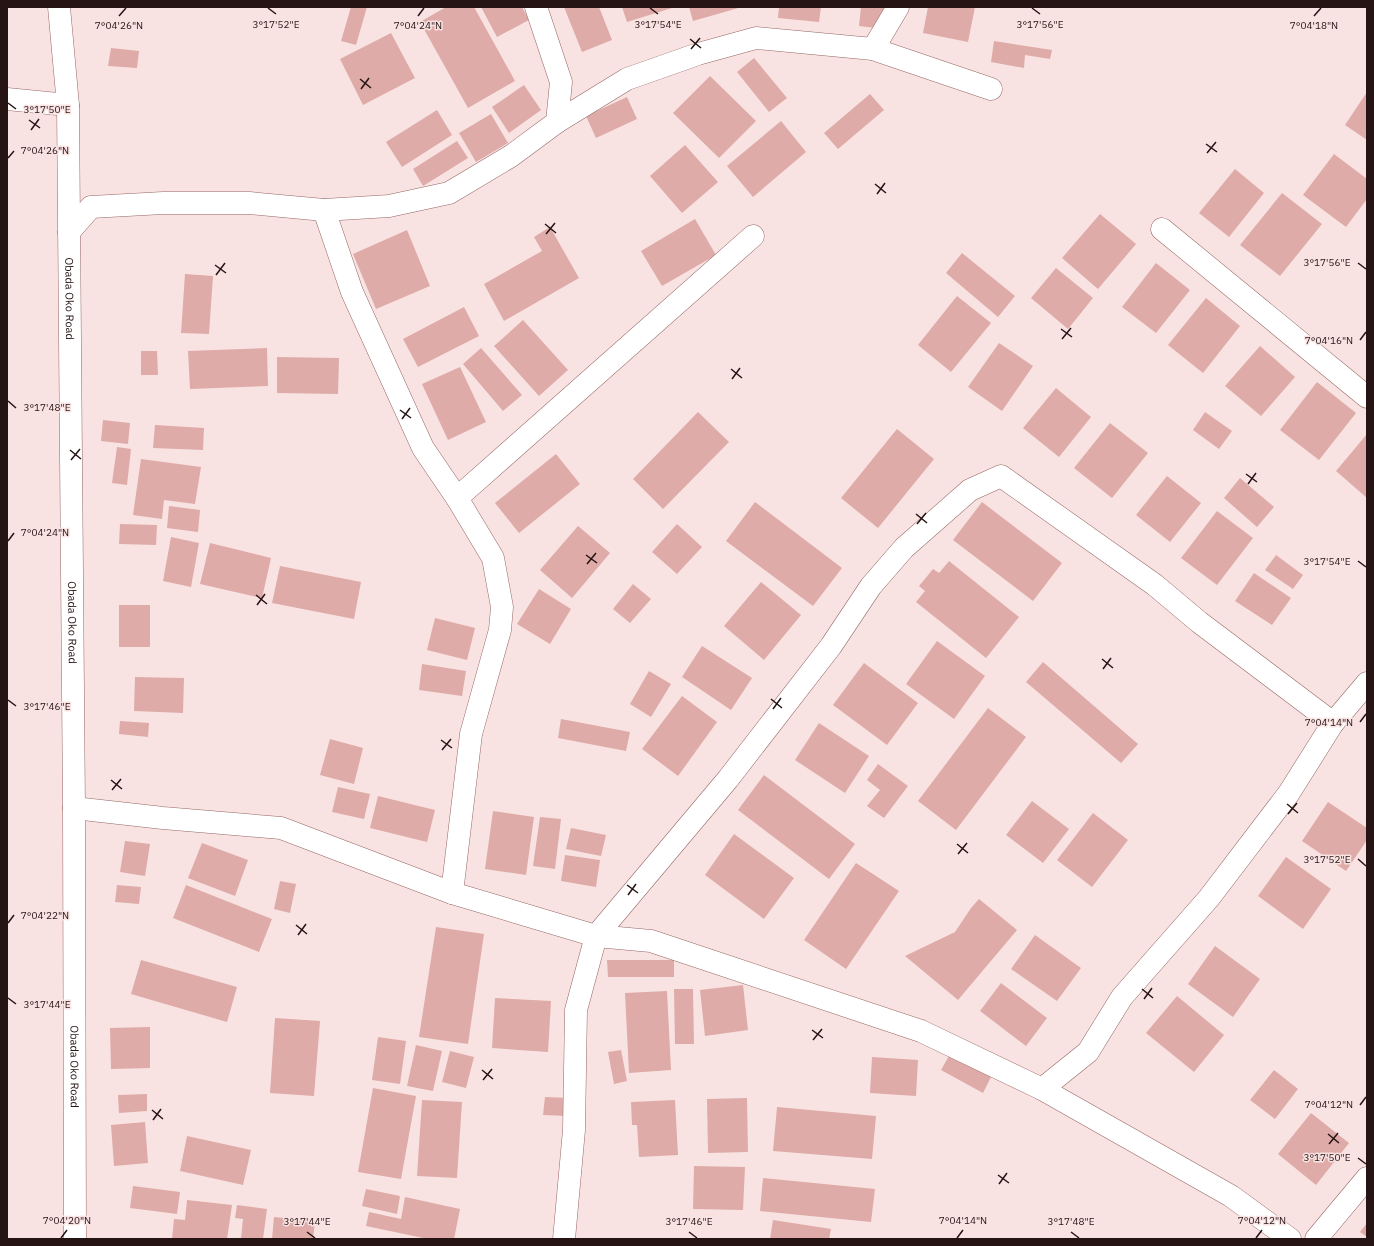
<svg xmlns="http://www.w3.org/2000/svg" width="1374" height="1246" font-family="'IBM Plex Sans',sans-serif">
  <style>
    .building { fill: #deaba8 }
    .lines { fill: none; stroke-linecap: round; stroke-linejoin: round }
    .minor-casing { stroke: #956765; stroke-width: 23 }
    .secondary-casing { stroke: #956765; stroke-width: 23 }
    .minor { stroke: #fff; stroke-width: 22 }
    .secondary { stroke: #fff; stroke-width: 22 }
    .ticks { fill: none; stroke: #261414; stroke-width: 1.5 }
    .labels { text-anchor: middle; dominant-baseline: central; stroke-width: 3; stroke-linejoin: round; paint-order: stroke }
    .street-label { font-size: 11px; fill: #261414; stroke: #f9e3e2 }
    .ticks-label { font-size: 10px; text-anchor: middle; fill: #261414; stroke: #f9e3e2; stroke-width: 3; stroke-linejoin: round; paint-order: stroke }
  </style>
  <rect width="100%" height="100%" fill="#f9e3e2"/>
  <g class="building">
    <path d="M351,7H367L356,45L341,41Z"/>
    <path d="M446,7H474L515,81L468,108L420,22Z"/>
    <path d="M481,7H522L529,20L497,37Z"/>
    <path d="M564,7H599L612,40L582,52Z"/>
    <path d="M622,7H675L627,22Z"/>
    <path d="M689,7H742L693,21Z"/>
    <path d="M779,7H821L819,22L778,18Z"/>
    <path d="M861,7H887L885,29L859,26Z"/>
    <path d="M928,7H975L968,42L923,33Z"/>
    <path d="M391,33L415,78L363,105L340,59Z"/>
    <path d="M994,41L1052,50L1050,59L1025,55L1024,68L991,62Z"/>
    <path d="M111,48L139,51L137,68L108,66Z"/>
    <path d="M754,58L787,98L769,112L737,72Z"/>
    <path d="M710,76L756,121L719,158L673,113Z"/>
    <path d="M524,85L541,110L509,133L492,107Z"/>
    <path d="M1367,92V140L1345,125Z"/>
    <path d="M870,94L884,110L838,149L824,133Z"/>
    <path d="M627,97L637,119L596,138L586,116Z"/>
    <path d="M437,110L452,135L402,167L386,142Z"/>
    <path d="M491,114L508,143L476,162L459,133Z"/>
    <path d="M781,121L806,152L753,197L727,166Z"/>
    <path d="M457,141L468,158L423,186L413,169Z"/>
    <path d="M685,145L718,182L682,213L650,176Z"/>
    <path d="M1334,154L1367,179V199L1346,227L1303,195Z"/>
    <path d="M1235,169L1264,193L1229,237L1199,213Z"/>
    <path d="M1282,193L1322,224L1280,276L1240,245Z"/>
    <path d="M1100,214L1136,244L1098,289L1062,258Z"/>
    <path d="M695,219L716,255L662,286L641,251Z"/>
    <path d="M550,227L579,278L504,321L484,284L542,251L534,237Z"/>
    <path d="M407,230L430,286L376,309L353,254Z"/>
    <path d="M962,253L1015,296L998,317L946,273Z"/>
    <path d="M1156,263L1190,290L1156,333L1122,307Z"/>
    <path d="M1056,268L1093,298L1068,329L1031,298Z"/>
    <path d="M185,274L213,276L209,334L181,333Z"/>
    <path d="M957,296L991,323L951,372L918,345Z"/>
    <path d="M1206,298L1240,326L1203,373L1168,345Z"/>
    <path d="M464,307L479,336L418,367L403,339Z"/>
    <path d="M523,320L568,370L539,396L494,346Z"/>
    <path d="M999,343L1033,366L1002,411L968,387Z"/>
    <path d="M1260,346L1295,377L1261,416L1225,386Z"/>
    <path d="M267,348L268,386L190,389L188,351Z"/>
    <path d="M481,348L522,395L503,411L463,364Z"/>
    <path d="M141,351H157L158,375H141Z"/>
    <path d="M277,357L339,358L338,394L277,393Z"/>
    <path d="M460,367L486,422L448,440L422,384Z"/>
    <path d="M1317,382L1356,413L1319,460L1280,430Z"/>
    <path d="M1056,388L1091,417L1059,457L1023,428Z"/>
    <path d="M698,412L729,442L663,509L633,479Z"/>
    <path d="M1205,412L1232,431L1219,449L1193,430Z"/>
    <path d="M103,420L130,423L128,444L101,441Z"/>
    <path d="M1110,423L1148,453L1112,498L1074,468Z"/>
    <path d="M155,425L204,428L203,450L153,448Z"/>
    <path d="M897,429L934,459L878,528L841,498Z"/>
    <path d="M1367,434V498L1336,471Z"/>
    <path d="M117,447L131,449L127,485L112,483Z"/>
    <path d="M556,454L580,484L519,533L495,503Z"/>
    <path d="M141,459L201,467L195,504L164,500L162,519L133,515Z"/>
    <path d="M1167,476L1201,503L1170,542L1136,515Z"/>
    <path d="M1240,478L1274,507L1257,527L1224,498Z"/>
    <path d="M755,502L842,568L813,606L726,541Z"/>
    <path d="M982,502L1062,563L1033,601L953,540Z"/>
    <path d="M169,506L200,510L198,532L167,528Z"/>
    <path d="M1217,511L1253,538L1217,585L1181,558Z"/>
    <path d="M120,524L157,525L156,545L119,544Z"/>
    <path d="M677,524L702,547L677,574L652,552Z"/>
    <path d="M578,526L610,553L572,598L540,570Z"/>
    <path d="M171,537L199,543L191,587L163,581Z"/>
    <path d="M210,543L271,558L262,598L200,584Z"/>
    <path d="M1276,555L1303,575L1293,589L1265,570Z"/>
    <path d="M949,561L1019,617L986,658L916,602L925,591L919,586L933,569L939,573Z"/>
    <path d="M280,566L361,582L354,619L272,603Z"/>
    <path d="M1254,573L1291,598L1272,625L1235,601Z"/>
    <path d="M761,582L801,615L764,660L724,626Z"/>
    <path d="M633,584L651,599L630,623L613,609Z"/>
    <path d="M539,589L571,609L550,644L517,624Z"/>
    <rect x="119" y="605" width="31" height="42"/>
    <path d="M435,618L475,628L467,660L427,650Z"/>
    <path d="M937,641L985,676L954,719L906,684Z"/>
    <path d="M702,646L752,678L731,710L682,677Z"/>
    <path d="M1043,662L1138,744L1121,763L1026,682Z"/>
    <path d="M864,663L918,703L887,745L833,705Z"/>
    <path d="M422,664L466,671L462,696L419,690Z"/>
    <path d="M649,671L671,684L651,717L630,704Z"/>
    <path d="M135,677L184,678L183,713L134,711Z"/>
    <path d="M682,696L717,722L678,776L642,749Z"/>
    <path d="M988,708L1026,737L956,830L918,801Z"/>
    <path d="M561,719L630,732L626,751L558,738Z"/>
    <path d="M120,721L149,723L148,737L119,734Z"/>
    <path d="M819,723L869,756L845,793L795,760Z"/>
    <path d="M330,739L363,748L354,784L320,775Z"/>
    <path d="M878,764L908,786L884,818L867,806L880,790L867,780Z"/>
    <path d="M764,775L855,844L829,879L738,810Z"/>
    <path d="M338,787L370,794L364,819L332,812Z"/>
    <path d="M378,796L435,810L427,842L370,828Z"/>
    <path d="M1032,801L1069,829L1043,863L1006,835Z"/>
    <path d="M1328,802L1367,828V840L1346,871L1302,841Z"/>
    <path d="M493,811L534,817L526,875L485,869Z"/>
    <path d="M1093,813L1128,840L1092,887L1057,860Z"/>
    <path d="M540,817L561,819L555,869L533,866Z"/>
    <path d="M571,828L606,835L601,856L566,849Z"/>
    <path d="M734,834L794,878L764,919L705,875Z"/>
    <path d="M125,841L150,844L145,876L120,872Z"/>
    <path d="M202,843L248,860L235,896L188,878Z"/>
    <path d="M565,855L600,860L596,887L561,881Z"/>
    <path d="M1286,857L1331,889L1303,929L1258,896Z"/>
    <path d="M856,863L899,891L846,969L804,940Z"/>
    <path d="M280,881L296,884L290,913L274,909Z"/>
    <path d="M117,885L141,887L139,904L115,902Z"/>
    <path d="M186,885L272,919L259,952L173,918Z"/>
    <path d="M979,899L1017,930L958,1000L905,956L955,932L971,908Z"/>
    <path d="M436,927L484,934L468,1044L419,1037Z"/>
    <path d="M1035,935L1081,968L1057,1001L1011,969Z"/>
    <path d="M1215,946L1260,979L1233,1017L1188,984Z"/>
    <path d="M141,960L237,987L227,1022L131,994Z"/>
    <path d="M607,960H674V977H608Z"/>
    <path d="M1001,983L1047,1018L1026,1046L980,1011Z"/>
    <path d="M743,985L748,1030L705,1036L700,990Z"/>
    <path d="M674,989H693L694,1044H675Z"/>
    <path d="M667,991L671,1070L629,1073L625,993Z"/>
    <path d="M1177,996L1224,1035L1194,1072L1146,1033Z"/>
    <path d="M495,998L551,1001L548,1052L492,1048Z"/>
    <path d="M275,1018L320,1021L314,1096L270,1093Z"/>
    <path d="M150,1027V1068L111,1069L110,1028Z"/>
    <path d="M378,1037L406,1041L400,1084L372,1080Z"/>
    <path d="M416,1045L442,1051L433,1091L407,1086Z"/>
    <path d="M621,1050L627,1081L614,1084L608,1052Z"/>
    <path d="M450,1051L474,1057L466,1088L442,1082Z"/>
    <path d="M950,1054L991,1077L983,1093L941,1070Z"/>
    <path d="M872,1057L918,1060L916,1096L870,1093Z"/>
    <path d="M1274,1070L1298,1089L1275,1119L1250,1100Z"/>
    <path d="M373,1088L416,1096L401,1179L358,1172Z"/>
    <path d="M147,1094V1111L119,1113L118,1095Z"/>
    <path d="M545,1097L568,1098L567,1116L543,1115Z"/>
    <path d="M747,1098L748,1152L708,1153L707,1099Z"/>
    <path d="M422,1100L462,1102L457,1178L417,1176Z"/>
    <path d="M675,1100L678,1155L639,1157L637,1125H632L631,1102Z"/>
    <path d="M777,1107L876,1116L872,1159L773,1151Z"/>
    <path d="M1311,1113L1349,1143L1316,1185L1278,1154Z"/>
    <path d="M145,1122L148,1163L114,1166L111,1125Z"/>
    <path d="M187,1136L251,1150L243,1185L180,1171Z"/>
    <path d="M694,1166L745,1167L743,1210L693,1209Z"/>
    <path d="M763,1178L875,1189L871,1222L760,1211Z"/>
    <path d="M133,1186L180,1192L177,1214L130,1208Z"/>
    <path d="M366,1189L400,1196L397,1214L362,1206Z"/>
    <path d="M405,1197L460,1209L454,1239H428L366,1226L369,1212L401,1219Z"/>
    <path d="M187,1200L232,1205L227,1239H172L174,1219L185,1220Z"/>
    <path d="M237,1205L267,1209L263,1239H241L243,1219L235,1218Z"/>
    <path d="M274,1217L315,1221L313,1239H272Z"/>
    <path d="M773,1220L831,1229L829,1239H770Z"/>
    <path d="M1367,1223V1237L1360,1232Z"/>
  </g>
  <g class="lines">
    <defs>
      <g id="minor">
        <path d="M873,49L898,7"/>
        <path d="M7,99L68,105"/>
        <path d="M557,122L627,79L698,54L756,38L873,49L991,89"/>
        <path d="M324,210L352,292L423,448L457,498L493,558L502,607L500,630L471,734L452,893"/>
        <path d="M1162,229L1367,397"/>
        <path d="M69,232L91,207L163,203H249L324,210L389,206L449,193L511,156L557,122L561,82L536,7"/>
        <path d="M457,498L753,236"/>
        <path d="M74,808L163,818L281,828L452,893L596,936L651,941L921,1031L1042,1089L1231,1196L1290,1239"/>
        <path d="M1042,1089L1088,1052L1122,997L1209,898L1289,793L1333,723L1367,683"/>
        <path d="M564,1239L574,1130L576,1010L596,936L728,779L831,646L871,586L904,548L970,490L1001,476L1155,585L1199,622L1333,723"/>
        <path d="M1316,1239L1367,1178"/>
      </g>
      <g id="secondary">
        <path id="s1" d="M59,7L68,105L74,808L75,1239"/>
      </g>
    </defs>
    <use href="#minor" class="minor-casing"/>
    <use href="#secondary" class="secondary-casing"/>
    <use href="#minor" class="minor"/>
    <use href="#secondary" class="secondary"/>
  </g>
  <path class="ticks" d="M268,8L276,14M650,8L658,14M1032,8L1040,14M119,16L126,8M418,16L424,8M1314,16L1321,8M690,39L701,48M691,49L700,38M360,79L371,88M361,89L369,78M8,103L16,109M29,120L40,128M31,130L39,119M1206,144L1217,152M1207,153L1216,142M8,158L14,151M875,184L886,193M877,194L885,183M545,224L556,233M546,234L555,223M1358,263L1366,269M215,265L226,273M216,275L225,263M1061,329L1072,337M1062,339L1071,328M1360,340L1366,332M731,369L742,378M732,379L740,368M8,401L16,408M400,410L411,418M402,419L410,408M70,450L81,459M71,460L80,449M1246,474L1257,482M1248,484L1256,473M916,514L927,523M917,524L926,513M8,541L14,533M586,555L597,563M1358,561L1366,567M587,564L596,553M256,595L267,604M257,605L265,594M1102,659L1113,668M1103,669L1111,658M771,699L782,708M8,700L16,706M773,709L781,698M1360,722L1366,714M441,740L452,748M442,750L451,739M111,780L122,789M112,790L121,779M1287,804L1298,813M1288,814L1297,803M957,844L968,853M958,854L967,843M1358,859L1366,866M627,885L638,893M628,895L636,884M8,923L14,915M296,925L307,934M298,935L306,924M1142,989L1153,998M8,998L16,1004M1144,999L1152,988M812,1030L823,1038M813,1040L822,1029M482,1070L493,1079M483,1080L492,1069M1360,1105L1366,1097M152,1110L163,1119M153,1120L161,1109M1328,1134L1339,1143M1329,1144L1338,1133M1358,1158L1366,1164M998,1175L1009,1183M999,1184L1007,1173M307,1232L315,1238M689,1232L697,1238M1071,1232L1079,1238M61,1238L67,1230M957,1238L963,1230M1256,1238L1262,1230"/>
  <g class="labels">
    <g class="street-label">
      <text stroke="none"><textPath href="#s1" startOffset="292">Obada Oko Road</textPath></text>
      <text stroke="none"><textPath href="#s1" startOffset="616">Obada Oko Road</textPath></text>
      <text stroke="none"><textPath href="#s1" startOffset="1060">Obada Oko Road</textPath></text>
    </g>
  </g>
  <g class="ticks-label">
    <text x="276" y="28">3°17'52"E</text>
    <text x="658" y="28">3°17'54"E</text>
    <text x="1040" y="28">3°17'56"E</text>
    <text x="119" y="29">7°04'26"N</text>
    <text x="418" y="29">7°04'24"N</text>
    <text x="1314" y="29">7°04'18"N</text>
    <text x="47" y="113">3°17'50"E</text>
    <text x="45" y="154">7°04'26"N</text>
    <text x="1327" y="266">3°17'56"E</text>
    <text x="1329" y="344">7°04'16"N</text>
    <text x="47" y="411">3°17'48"E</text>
    <text x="45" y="536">7°04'24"N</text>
    <text x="1327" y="565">3°17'54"E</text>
    <text x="47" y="710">3°17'46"E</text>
    <text x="1329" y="726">7°04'14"N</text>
    <text x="1327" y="863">3°17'52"E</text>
    <text x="45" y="919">7°04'22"N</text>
    <text x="47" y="1008">3°17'44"E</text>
    <text x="1329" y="1108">7°04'12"N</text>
    <text x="1327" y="1161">3°17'50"E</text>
    <text x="67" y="1224">7°04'20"N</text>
    <text x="963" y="1224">7°04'14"N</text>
    <text x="1262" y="1224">7°04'12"N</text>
    <text x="307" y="1225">3°17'44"E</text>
    <text x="689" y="1225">3°17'46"E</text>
    <text x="1071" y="1225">3°17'48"E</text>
  </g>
  <rect width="1374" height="1246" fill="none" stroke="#261414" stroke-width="16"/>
</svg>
